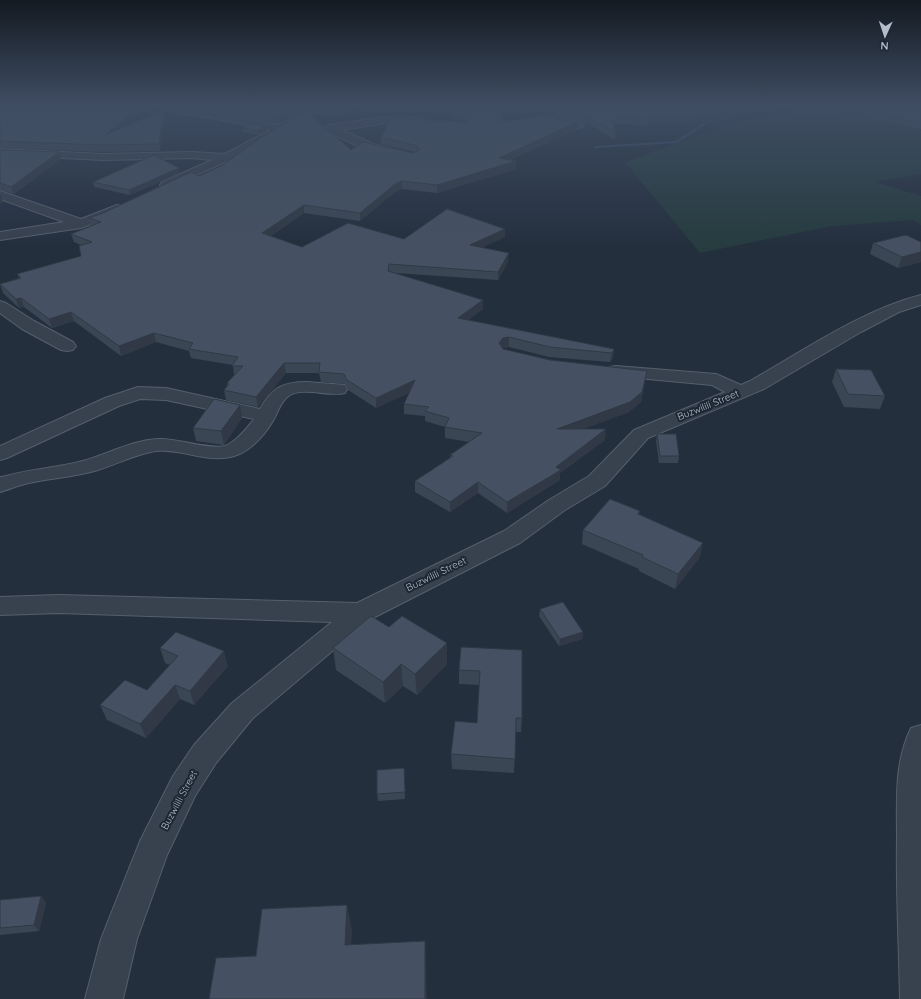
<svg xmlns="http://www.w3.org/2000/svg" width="921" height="999" font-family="Quicksand,sans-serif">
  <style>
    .green { fill: #263c3f }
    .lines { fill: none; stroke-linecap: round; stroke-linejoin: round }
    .stream { fill: #394c67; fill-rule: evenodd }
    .minor-casing { stroke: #565f6c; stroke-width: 2 }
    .minor { fill: #38414e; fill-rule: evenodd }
    .wall { fill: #3b4654 }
    .shaded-wall { fill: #303945 }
    .building { fill: #455162; stroke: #303945 }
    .labels { text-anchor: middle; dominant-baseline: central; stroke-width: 4; stroke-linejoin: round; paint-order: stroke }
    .street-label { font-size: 10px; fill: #b4bcc9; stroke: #1d2633 }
  </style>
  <rect width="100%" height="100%" fill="#242f3e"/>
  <path class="green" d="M819,107L916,128L921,131V174L875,182L921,196V225L913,220L832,226L700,253L625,162L743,120Z"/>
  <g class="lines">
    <path class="stream" d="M792,105H799L741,115L708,123L677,143L595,148L593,147L595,146L676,141L706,121L741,113Z"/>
    <defs>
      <g id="minor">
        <path d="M157,105H170L279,125L314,105H326L247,152L166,189L162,188L160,185L162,182L212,160L192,158L103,160L0,155V149L103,154L192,152L225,154L270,130L212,118L171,112L158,107Z"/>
        <path d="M581,105H595L594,107L563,118L582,123L583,125L582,127L578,128L554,122L552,117L553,115Z"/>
        <path d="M386,117L420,118L425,121L420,124L386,123L342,130L373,144L393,149L395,151L393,153C376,158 341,138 325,130L324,128L329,125Z"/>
        <path d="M0,191L81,219L117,205L122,206L124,209L122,212L81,228L0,240V232L64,222L0,199Z"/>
        <path d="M921,295V305L899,312L861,332L764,389L648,438L605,486L565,510L520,543L369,620L252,719L216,763L195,796L167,855L137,939L123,999H85L101,939L140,841L173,776L194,745L232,703L332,622L59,613L0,615V597L59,595L357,603L504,531L549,500L589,476L634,430L725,392L712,385L616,376L610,375L607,371L610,367L616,366L716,374L741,385L750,381C803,351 862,310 921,295Z"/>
        <path d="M0,301L6,303L34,321L73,342L76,346L73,350L67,351L61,350L22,329L0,313Z"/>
        <path d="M307,382L345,385L347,389L345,393C329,397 304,387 290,395C282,400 279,409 275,417C268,431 252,450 237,455C210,465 183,448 156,451C136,454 117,464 98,470C75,477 52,478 29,483C19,485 10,489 0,492V477H2C29,469 56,468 83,461C108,454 132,440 159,439C177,438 209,450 225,446C236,442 247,428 254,419L166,400L140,399L119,406L7,458L0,460V446L105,398L138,387L166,388L260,409C272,388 282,382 307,382Z"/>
        <path d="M921,725V999H900C899,945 896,892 897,838C897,800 894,763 911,728Z"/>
      </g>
    </defs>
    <use href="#minor" class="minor-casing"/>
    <use href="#minor" class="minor"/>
  </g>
  <g class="wall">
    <path d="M0,105H55L45,107L47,109L125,126L164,110L165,116L160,151L103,152L0,148Z"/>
    <path d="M187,105H312L279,123L187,107Z"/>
    <path d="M316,105H365L359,109L353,108L346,116L314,114L313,107Z"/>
    <path d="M440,105H499L501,118L503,122L554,117L577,122V129L510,160L516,169L437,193L402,189L395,192L360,221L304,213L271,236L302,247L404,239L505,229V237L483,247L508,262L498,280L395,273L483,309L468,320L614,349L613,358L610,362L549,357L509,347L503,348V349L645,381L641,402L629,412L583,429L605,440L560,473V480L507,513L478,493L450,512L415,492V481L450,458V455L470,442L445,438V427L425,421V416L404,414V404L409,393L376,408L348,390L345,384L321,382L319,373H286L258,407L226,400L224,390L227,386V383L234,375L233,365L191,358L189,351L156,342L121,356L74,321L52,328L24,307L19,308L3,293L0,284L19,278L17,274L81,256V245L74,242L71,234L91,226L89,218L103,213L199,176L351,150L413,153L415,152L381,144V137L465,122L467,121L465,120L458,119L440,106Z"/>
    <path d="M558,105H577L565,109Z"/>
    <path d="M644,105H736L735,119L649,125L648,121L647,126L613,123L616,133L615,140L589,124L584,126L582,122L569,118V111L576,110V108L645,107Z"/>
    <path d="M859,105H921V129L862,117L864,111L869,108L859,106Z"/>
    <path d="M242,128L266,131L258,135L243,132Z"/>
    <path d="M0,150L59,152L61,159L14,194L0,190Z"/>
    <path d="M180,173L130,195L94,187L93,182Z"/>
    <path d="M921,242V262L898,268L870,254L873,243Z"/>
    <path d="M836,369L885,396L880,409L844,407L832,382Z"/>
    <path d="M242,418L224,445L196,441L193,428Z"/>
    <path d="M657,434L679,456L678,463H659L656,441Z"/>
    <path d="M639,514L700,557L675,589L639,571V569L582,544L583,530Z"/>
    <path d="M540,609L583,632L582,639L559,646L539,616Z"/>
    <path d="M461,647L522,718L521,732H516L514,773L452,769L451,754L477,723L480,685L459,684V670Z"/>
    <path d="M160,648L228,666L194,705L180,699L146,738L107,720L100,705L147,690L170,665L165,663Z"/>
    <path d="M333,648L447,664L417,695L403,686L385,703L336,670Z"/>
    <path d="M404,768L405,799L378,801L377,794Z"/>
    <path d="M41,896L46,903L39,931L0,935V900Z"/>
  </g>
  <g class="shaded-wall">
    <path d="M41,105H55L45,108Z"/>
    <path d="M141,105H150L107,141L105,135Z"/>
    <path d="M298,105H312L279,123L278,116Z"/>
    <path d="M349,105H352L353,108L346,116V108Z"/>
    <path d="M359,105H365L359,109Z"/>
    <path d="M565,105H577L565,109Z"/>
    <path d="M164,110L165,116L160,151L159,144Z"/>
    <path d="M736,112L735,119L649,125L650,118Z"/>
    <path d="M590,117L589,124L584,126L585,119Z"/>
    <path d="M577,122V129L498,165L499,158Z"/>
    <path d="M265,126L266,131L258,135L257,130Z"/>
    <path d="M59,152L61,159L14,194L11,187Z"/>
    <path d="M516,161V169L437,193V185Z"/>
    <path d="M179,168L180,173L130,195L129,190Z"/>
    <path d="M402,181V189L395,192L360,221V213L395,184Z"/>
    <path d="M1,194L3,202L0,204V195Z"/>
    <path d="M304,205V213L264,241L262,233Z"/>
    <path d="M505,229V237L470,253V245Z"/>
    <path d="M921,252V262L898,268L902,257Z"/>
    <path d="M509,253L508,262L498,280V272Z"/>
    <path d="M21,298L24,307L19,308L16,299Z"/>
    <path d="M483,300V309L458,327V318Z"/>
    <path d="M71,312L74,321L52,328L49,319Z"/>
    <path d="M154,333L156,342L121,356L119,346Z"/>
    <path d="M509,337V347L503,348L499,352V343L503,338Z"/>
    <path d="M614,349L613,358L610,362L612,353Z"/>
    <path d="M284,363L286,373L258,407L256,397Z"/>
    <path d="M647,371L641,402L629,412L556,439L557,429Z"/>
    <path d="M415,380V390L376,408V398Z"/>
    <path d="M240,405L242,418L224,445L221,431Z"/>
    <path d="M606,429L605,440L560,473V480L507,513V502Z"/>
    <path d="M478,482V493L450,512V502Z"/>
    <path d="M703,543L700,557L675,589L678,574Z"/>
    <path d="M583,632L582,639L559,646L560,639Z"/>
    <path d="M447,643V664L417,695L415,674Z"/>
    <path d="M224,651L228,666L194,705L190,691Z"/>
    <path d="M401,664L403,686L385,703L383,682Z"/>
    <path d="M175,685L180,699L146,738L140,724Z"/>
    <path d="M41,896L46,903L39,931L34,925Z"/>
    <path d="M347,905L352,930L350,969L345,945Z"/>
    <path d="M425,941L426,966L427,999H425Z"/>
  </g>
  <g class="building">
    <path d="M0,105H41L47,109L64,105H141L105,135L164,110L159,144L101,145L0,141Z"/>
    <path d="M215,105H298L278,116Z"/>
    <path d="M316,105H349L346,108L313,107Z"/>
    <path d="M448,105H499L501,112V118H503V122L552,114L554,117L577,122L499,158L516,161L437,185L402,181L395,184L360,213L304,205L262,233L302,247L348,223L404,239L447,209L505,229L470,245L509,253L498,272L389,264L388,271L483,300L458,318L614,349L612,353L550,347L509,337L503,338L499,343L503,349L550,360L647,371L642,392L630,402L557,429H606L556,467L561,470L507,502L478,482L450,502L415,481L453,456L450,455L482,433L445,427L449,418L425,411L429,407L404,404L415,380L376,398L347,380L344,374L319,372L320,363H284L256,397L224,390L229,384L227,383L243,366H232L238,357L189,349L193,343L154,333L119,346L71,312L49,319L21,298L16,299L0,284L21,278L17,274L81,256L79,246L92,242L71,234L101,222L89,218L103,213L191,172L199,176L223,165L262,137L306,111L351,150L363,142L413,153L420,150L418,146L381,137L391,118L465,122L471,118V116L465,113L458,112Z"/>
    <path d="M586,105H636L647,107V105H736V112L650,118L649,114L648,119L611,116L616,133L590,117L585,119L583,115L569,111L578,110L576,108Z"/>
    <path d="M874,105H921V122L864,111Z"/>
    <path d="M252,123L265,126L257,130L242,128Z"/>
    <path d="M0,150L59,152L11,187L0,183Z"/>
    <path d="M154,155L179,168L129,190L93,182Z"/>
    <path d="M906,235L921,242V252L902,257L873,243Z"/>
    <path d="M836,369L871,370L885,396L848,394Z"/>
    <path d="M214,399L240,405L221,431L193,428Z"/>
    <path d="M657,434H676L679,456H660Z"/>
    <path d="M610,499L640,511L638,514L703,543L678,574L642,557L643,555L583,530Z"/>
    <path d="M563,602L583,632L560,639L540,609Z"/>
    <path d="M371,616L389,627L402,616L447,643L415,674L401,664L383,682L333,648Z"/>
    <path d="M176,632L224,651L190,691L175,685L140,724L100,705L125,680L147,690L178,656L160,648Z"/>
    <path d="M461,647L522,650V718H516L515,759L451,754L455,721L477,723L480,671L459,670Z"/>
    <path d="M404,768L405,792L377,794V770Z"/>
    <path d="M41,896L34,925L0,928V900Z"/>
    <path d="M347,905L345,945L425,941V999H209L216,958L256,956L262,909Z"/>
  </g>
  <linearGradient id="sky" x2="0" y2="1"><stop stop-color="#141a22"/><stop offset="0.43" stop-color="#3f4d63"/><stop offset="1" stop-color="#3f4d63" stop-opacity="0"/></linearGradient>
  <rect width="921" height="245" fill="url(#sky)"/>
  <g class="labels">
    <g class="street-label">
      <text transform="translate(708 405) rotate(-22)">Buzwilili Street</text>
      <text transform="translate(436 574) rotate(-26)">Buzwilili Street</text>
      <text transform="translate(179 800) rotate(-62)">Buzwilili Street</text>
    </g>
  </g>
  <g transform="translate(885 36) rotate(183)" stroke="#1d2633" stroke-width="3" paint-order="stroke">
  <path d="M0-3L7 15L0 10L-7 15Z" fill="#b4bcc9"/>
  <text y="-6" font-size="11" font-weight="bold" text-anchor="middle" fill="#b4bcc9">N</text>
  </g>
</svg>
